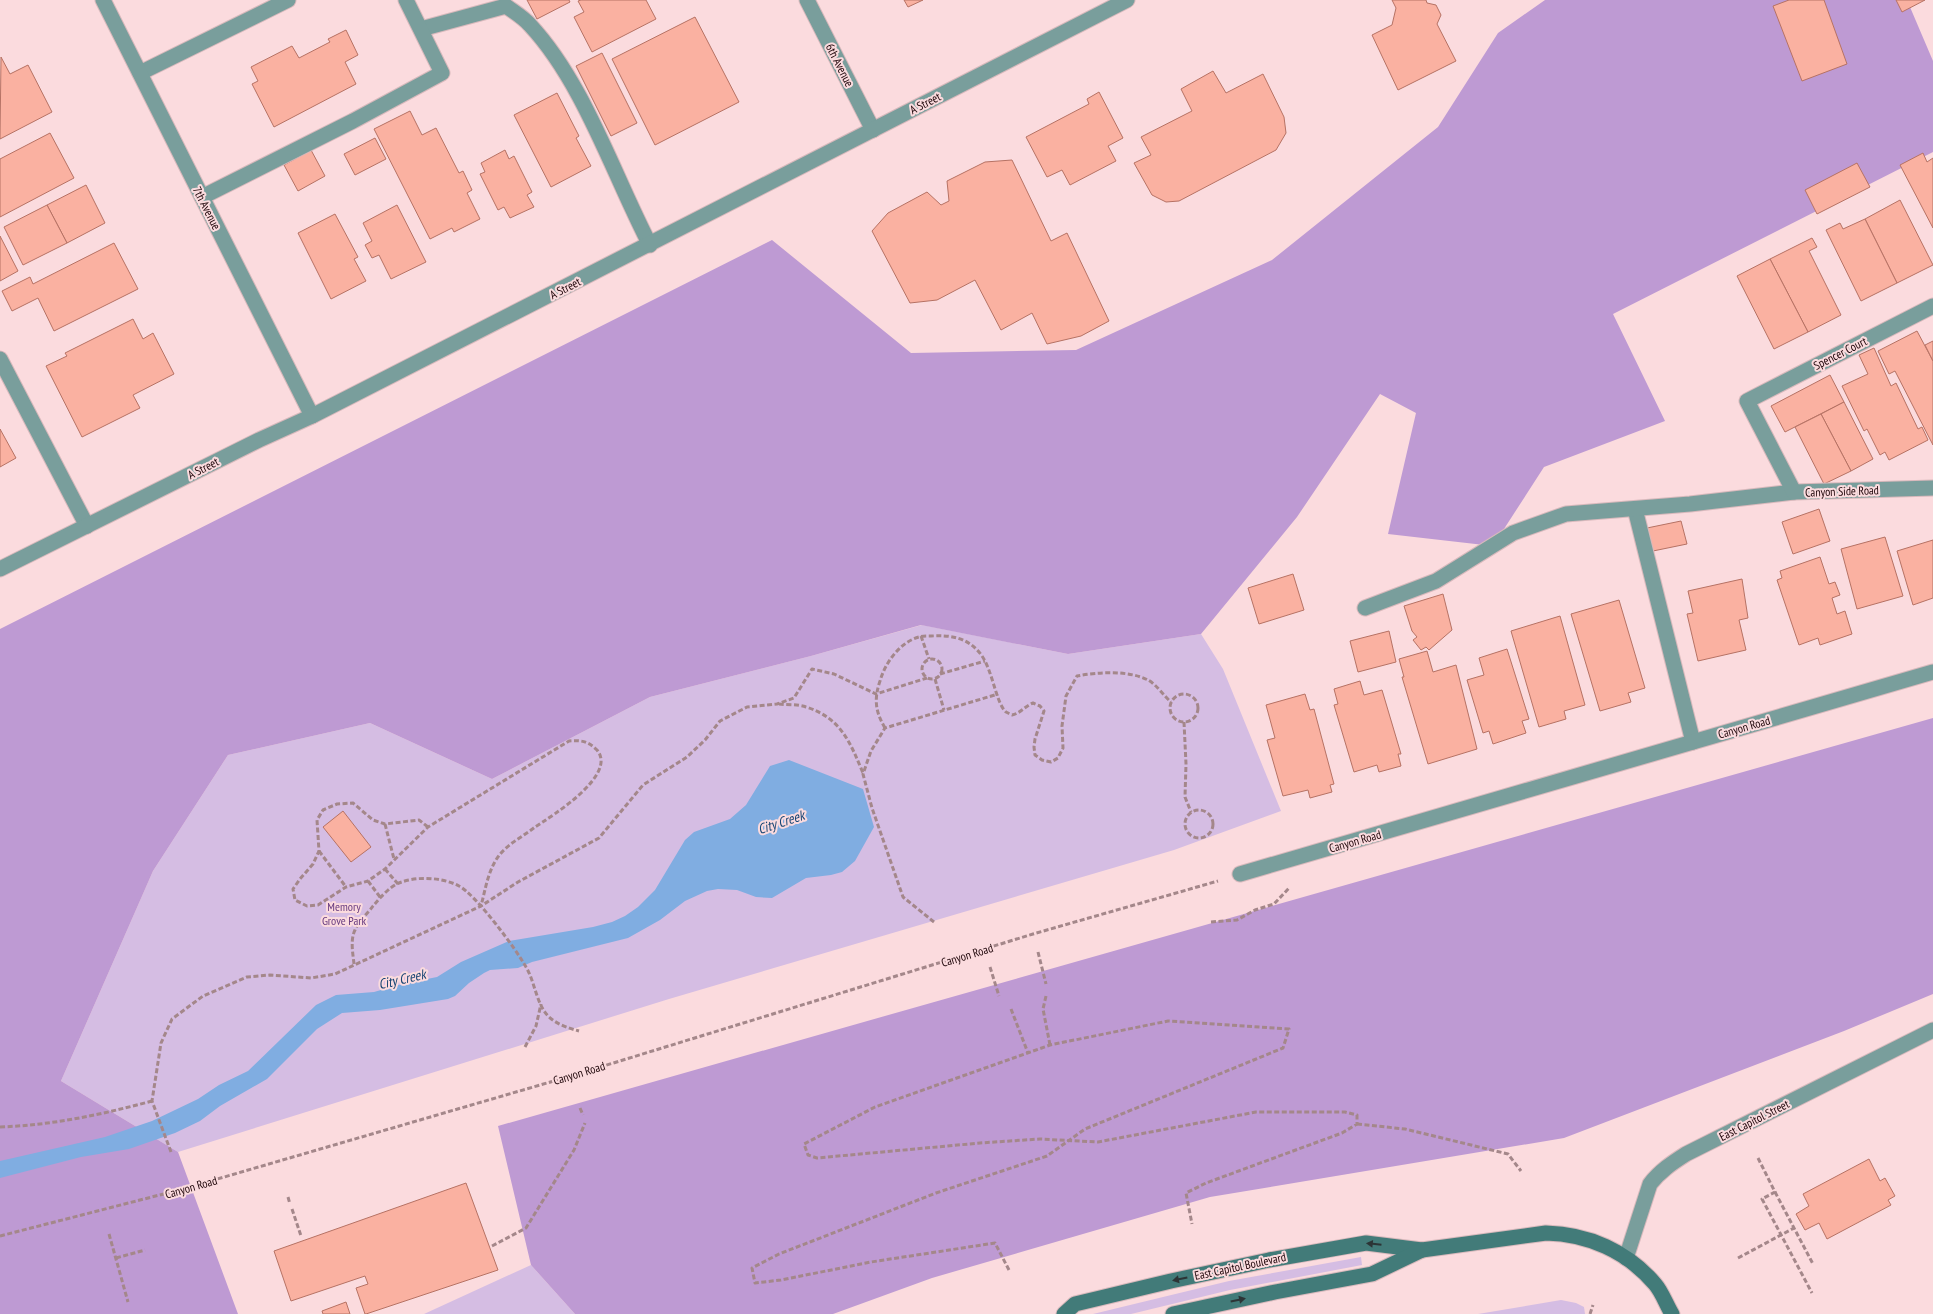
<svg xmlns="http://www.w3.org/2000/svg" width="1933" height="1314" font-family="'PT Sans Narrow',sans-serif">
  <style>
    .green { fill: #d5bde3 }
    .forest { fill: #be9ad3 }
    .water { fill: #80ade1 }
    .building { fill: #fab1a1; stroke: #b67264 }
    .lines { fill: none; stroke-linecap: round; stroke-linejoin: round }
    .lane-casing { stroke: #d8b9bc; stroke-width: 17 }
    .street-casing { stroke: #d8b9bc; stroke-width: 17 }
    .secondary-casing { stroke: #d8b9bc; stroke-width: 17 }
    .path { stroke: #a4878a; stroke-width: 3; stroke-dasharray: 5 2.5; stroke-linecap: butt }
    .lane { stroke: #799e9c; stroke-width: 15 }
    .street { stroke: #799e9c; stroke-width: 15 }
    .secondary { stroke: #427b79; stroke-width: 15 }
    .oneway { fill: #2c3436 }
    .labels { text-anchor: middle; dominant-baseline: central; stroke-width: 4; stroke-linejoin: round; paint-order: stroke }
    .street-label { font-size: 12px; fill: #1e0509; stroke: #fbdbde }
    .park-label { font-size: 12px; fill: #673a7f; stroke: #fbdbde }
    .water-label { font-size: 14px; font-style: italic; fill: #164473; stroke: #fbdbde }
  </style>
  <rect width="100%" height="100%" fill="#fbdbde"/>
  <g class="green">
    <path d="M922,625L1068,654L1201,634L1223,669L1281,811L1174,850L669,999L178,1152L61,1081L153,871L228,755L370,723L492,779L650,697L811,656Z"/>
    <path d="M1361,1257L1362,1265L1230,1290L1131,1314H1093L1229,1281Z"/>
    <path d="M531,1265L575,1314H424Z"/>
    <path d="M1561,1300L1576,1303L1584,1307L1585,1314H1478Z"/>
  </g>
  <g class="forest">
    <path d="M1545,0H1907L1933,61V152L1613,314L1665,421L1544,467L1493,546L1388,534L1416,413L1380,394L1297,517L1201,634L1068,654L921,625L811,656L650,697L492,779L370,723L228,755L153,871L61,1081L178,1152L238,1314H0V629L772,240L911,353L1076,350L1272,260L1438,127L1498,33Z"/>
    <path d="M1933,718V994L1844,1031L1564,1138L1210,1197L932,1278L833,1314H575L531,1265L498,1126Z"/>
  </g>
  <path class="water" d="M789,760L863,789L874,827L855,861L842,872L831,875L806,878L772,898L756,897L737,890L718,889L707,891L685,901L660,920L628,938L532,962L518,968L490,970L484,973L469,983L455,996L448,999L380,1010L342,1013L317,1029L267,1079L220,1106L200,1121L175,1133L129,1149L81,1157L0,1178V1161L105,1137L152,1121L198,1099L219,1085L248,1071L316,1005L336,995L374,992L402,984L437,977L461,962L509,941L593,927L612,922L625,916L638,907L655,890L685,840L694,832L730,819L746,805L770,766Z"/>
  <g class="building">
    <path d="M527,0H569L570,2L537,19Z"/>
    <path d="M581,0H646L656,19L592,52L574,17L584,12L578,1Z"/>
    <path d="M904,0H923L908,7Z"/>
    <path d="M1392,0H1426L1427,3L1436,5L1441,15L1437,24L1456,61L1398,90L1372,35L1392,25L1396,8Z"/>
    <path d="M1789,0H1824L1847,64L1802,81L1773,6Z"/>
    <path d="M1896,0H1925L1902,12Z"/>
    <path d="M695,17L739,102L655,145L612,59Z"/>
    <path d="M346,30L358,55L345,62L356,84L274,127L252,84L258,81L251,67L292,46L299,58L330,42L328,39Z"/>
    <path d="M602,53L637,123L611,136L576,66Z"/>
    <path d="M1,57L10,74L28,65L52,112L0,139Z"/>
    <path d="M1213,71L1226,93L1263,74L1284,117L1286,133L1276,150L1179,201L1166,202L1152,195L1134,163L1151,155L1141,137L1192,111L1181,89Z"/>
    <path d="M1099,92L1123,138L1108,146L1116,161L1070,185L1062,170L1047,177L1026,137L1089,104L1087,99Z"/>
    <path d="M557,93L579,136L576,138L591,166L551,187L514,115Z"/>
    <path d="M410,111L422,135L436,128L459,173L463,171L472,190L467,193L480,219L454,232L452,228L430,239L374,129Z"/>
    <path d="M50,133L74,178L0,217V159Z"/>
    <path d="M375,138L386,159L355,175L344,154Z"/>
    <path d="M311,150L325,176L298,191L284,165Z"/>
    <path d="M505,150L509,159L514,156L532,192L527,195L534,207L510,218L504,207L498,210L480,174L485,172L481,163Z"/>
    <path d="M1923,153L1927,162L1933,158V228L1900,165Z"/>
    <path d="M1012,160L1051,241L1067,233L1109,321L1081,336L1047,344L1032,313L1001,330L975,280L937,300L910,303L872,231L888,213L927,192L941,205L949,201L947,181L985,162Z"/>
    <path d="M1857,163L1870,187L1817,214L1805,190Z"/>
    <path d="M86,185L105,223L67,243L47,205Z"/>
    <path d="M1900,200L1933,265L1897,283L1865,219Z"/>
    <path d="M47,205L67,243L23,265L4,227Z"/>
    <path d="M397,205L426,262L391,279L379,255L372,258L365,245L372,241L363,223Z"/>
    <path d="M335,214L358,257L354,259L366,281L331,299L298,233Z"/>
    <path d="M1865,219L1897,283L1861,301L1826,230L1840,223L1843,229Z"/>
    <path d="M0,236L18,271L0,281Z"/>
    <path d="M1812,238L1817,247L1809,251L1841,315L1808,332L1770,259Z"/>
    <path d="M114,243L138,289L54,331L38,298L12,311L2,291L30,277L33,284Z"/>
    <path d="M1770,259L1808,332L1774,349L1737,276Z"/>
    <path d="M133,319L143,339L153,333L174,374L133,395L140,408L82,437L46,366L67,356L65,353Z"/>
    <path d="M1917,331L1933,361V445L1895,371L1889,374L1878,351Z"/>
    <path d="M1933,341V361L1925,345Z"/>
    <path d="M1874,348L1891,386L1896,383L1918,429L1922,427L1928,440L1889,460L1885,452L1880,455L1867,429L1864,431L1842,386L1868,374L1859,355Z"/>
    <path d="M1830,375L1844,402L1785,432L1771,406Z"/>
    <path d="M1844,402L1873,459L1851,471L1821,414Z"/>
    <path d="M1821,414L1851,471L1824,484L1795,427Z"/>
    <path d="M0,429L16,458L0,467Z"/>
    <path d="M1819,509L1830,541L1793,554L1782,522Z"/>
    <path d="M1681,521L1687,544L1653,551L1647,528Z"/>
    <path d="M1885,537L1903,596L1857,609L1841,549Z"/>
    <path d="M1933,540V598L1913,605L1897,551Z"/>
    <path d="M1820,557L1829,584L1835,582L1840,595L1832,598L1837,614L1845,611L1852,634L1820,645L1818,638L1799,645L1777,580L1782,578L1780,571Z"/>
    <path d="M1293,574L1304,610L1259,624L1248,588Z"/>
    <path d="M1742,579L1748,618L1739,620L1746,650L1698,661L1687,614L1693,613L1688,591Z"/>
    <path d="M1443,594L1452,630L1429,650L1426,647L1421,650L1413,640L1417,637L1412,631L1404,606Z"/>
    <path d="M1619,600L1645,688L1628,693L1631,702L1600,711L1571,614Z"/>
    <path d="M1560,616L1585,705L1564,711L1566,719L1539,727L1511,631Z"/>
    <path d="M1389,631L1396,662L1358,672L1350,641Z"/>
    <path d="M1507,649L1529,719L1522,721L1526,733L1493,744L1489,731L1483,733L1467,680L1484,675L1479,658Z"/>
    <path d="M1427,651L1433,672L1456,665L1477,749L1428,764L1402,677H1404L1399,659Z"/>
    <path d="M1360,681L1364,695L1382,690L1401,754H1398L1401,766L1379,772L1377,765L1354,772L1334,705L1338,704L1334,689Z"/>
    <path d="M1305,694L1310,710L1314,709L1334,784L1330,785L1332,792L1310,798L1308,790L1283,796L1267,740L1275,738L1266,705Z"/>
    <path d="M343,811L371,847L351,862L323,827Z"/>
    <path d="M1869,1159L1880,1181L1885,1178L1895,1196L1888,1200L1891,1205L1827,1239L1819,1223L1805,1230L1796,1214L1809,1206L1803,1194Z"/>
    <path d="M466,1183L498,1270L366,1314H365L356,1288L368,1284L365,1276L291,1301L274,1251Z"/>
    <path d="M346,1302L350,1314H323L322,1311Z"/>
  </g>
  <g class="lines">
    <defs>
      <g id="lane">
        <path d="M421,29L506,6C514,12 523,17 530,25C584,83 613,174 650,245"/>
        <path d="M140,73L288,0"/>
        <path d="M202,197L353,121L442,73L406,0"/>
        <path d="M0,359L87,526"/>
        <path d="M1635,509L1693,742"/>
        <path d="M1365,608L1436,581L1513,533L1566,514L1690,504L1794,492"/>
      </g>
      <g id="street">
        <path d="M103,0L312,416"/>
        <path d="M807,0L873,130"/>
        <path d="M1933,306L1747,401L1794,492L1933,488"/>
        <path d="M0,569L259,440L312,416L1127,0"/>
        <path d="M1240,874L1933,672"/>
        <path d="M1626,1258L1650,1184C1660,1171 1672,1163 1686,1154L1933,1030"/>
      </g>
      <g id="secondary">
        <path d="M1064,1314L1075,1304L1171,1281L1269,1260L1366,1243L1422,1250L1546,1233C1588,1234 1627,1251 1655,1284C1662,1292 1666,1304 1672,1314"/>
        <path d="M1173,1314L1275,1292L1372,1274L1422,1250"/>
      </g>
    </defs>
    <use href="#lane" class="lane-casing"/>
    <use href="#street" class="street-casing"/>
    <use href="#secondary" class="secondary-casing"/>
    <g class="path">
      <path d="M921,636L929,659"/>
      <circle cx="932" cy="669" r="10"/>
      <path d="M940,674L985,661"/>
      <path d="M935,679L944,710"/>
      <circle cx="1184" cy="708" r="14"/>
      <path d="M779,704C787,705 798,704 806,707C841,718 850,742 863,773"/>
      <path d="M1184,722L1186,764L1185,797L1191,812"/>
      <path d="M885,728C875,711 874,699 880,681C885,663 900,642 919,637C922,636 927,636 931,636C950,635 966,637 979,652C993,668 995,702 1006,712C1006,712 1012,715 1012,715C1021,713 1025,706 1033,703L1040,706L1044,711L1035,739L1034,747L1035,755L1042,760L1051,762L1058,758L1063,748L1062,726L1066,696L1077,676C1098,672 1128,670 1148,680C1156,684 1164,696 1171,702"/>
      <circle cx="1199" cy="824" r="14"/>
      <path d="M385,824L394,859"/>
      <path d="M428,827L419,820L385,824L373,820L353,803L337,804L323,810L317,820L319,851L313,864L300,879L293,889L295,900L307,906L318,905L346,887L368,881L385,869L428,827L569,741C581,740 588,741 597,750C618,775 552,816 535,827C525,835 513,841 504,850C489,864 486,887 481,906"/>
      <path d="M319,851L346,887"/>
      <path d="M385,869L398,884"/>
      <path d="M368,881L380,897"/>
      <path d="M934,922L903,897L872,808L863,774L871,751L885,728L998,694"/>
      <path d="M1211,922L1237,920L1255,910L1274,904L1290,887"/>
      <path d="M1038,952L1046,984"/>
      <path d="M354,964C353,954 350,940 355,930C358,922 368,913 373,906C380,898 389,887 399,883C416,876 442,877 459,886C476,895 516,949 526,967C535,982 536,1003 548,1016C556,1024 568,1028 579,1031"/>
      <path d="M990,967L999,996"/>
      <path d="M1046,996L1043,1009L1050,1045"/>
      <path d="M1011,1009L1028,1053"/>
      <path d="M525,1047L536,1026L541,1004"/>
      <path d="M580,1108L583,1115"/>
      <path d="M1357,1124L1405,1129L1508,1154L1521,1171"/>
      <path d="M0,1127C53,1125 100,1115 152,1101"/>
      <path d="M171,1152L152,1101L161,1043L172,1019L203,996L247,977L270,975L311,978L335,974L481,906L518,882L599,838L643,785L687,757L705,740L720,721L747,707L777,704L794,698L812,669L834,674L876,694L927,678"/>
      <path d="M1758,1158L1775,1192L1762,1199L1812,1293"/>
      <path d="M1775,1192L1813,1264"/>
      <path d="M288,1197L290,1204"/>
      <path d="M292,1209L301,1236"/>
      <path d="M109,1234L128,1302"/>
      <path d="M0,1236L183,1189L571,1076L1033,934L1218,881"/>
      <path d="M492,1246L526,1228L574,1150L585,1123"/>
      <path d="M116,1258L145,1250"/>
      <path d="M1738,1258L1794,1228"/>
      <path d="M1009,1270L995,1243L871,1262L781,1280L755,1283L752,1268L779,1254L936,1193L1047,1156L1085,1129L1283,1048L1289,1029L1168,1021L1050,1045L875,1107L804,1144L808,1155L817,1158L980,1143L1040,1139L1098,1142L1256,1112H1345L1357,1115V1124L1342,1133L1206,1183L1186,1193L1192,1224"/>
      <path d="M1590,1314L1593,1305"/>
    </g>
    <use href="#lane" class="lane"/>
    <use href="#street" class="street"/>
    <use href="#secondary" class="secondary"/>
  </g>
  <defs><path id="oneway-solid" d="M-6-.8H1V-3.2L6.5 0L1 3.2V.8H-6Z" transform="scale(1.25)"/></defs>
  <g class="oneway">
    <use href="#oneway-solid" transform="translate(1374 1244) rotate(-174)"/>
    <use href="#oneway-solid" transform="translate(1180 1279) rotate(168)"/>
    <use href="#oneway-solid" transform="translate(1238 1300) rotate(-12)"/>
  </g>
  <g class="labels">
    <g class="street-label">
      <text transform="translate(840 65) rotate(63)">6th Avenue</text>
      <text transform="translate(925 103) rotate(-27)">A Street</text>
      <text transform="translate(207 208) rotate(63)">7th Avenue</text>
      <text transform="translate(565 288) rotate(-27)">A Street</text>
      <text transform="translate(1840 353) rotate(-27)">Spencer Court</text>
      <text transform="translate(203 468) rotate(-27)">A Street</text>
      <text transform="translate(1842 491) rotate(-2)">Canyon Side Road</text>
      <text transform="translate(1744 727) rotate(-16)">Canyon Road</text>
      <text transform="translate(1355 841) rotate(-16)">Canyon Road</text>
      <text transform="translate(967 955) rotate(-17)">Canyon Road</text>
      <text transform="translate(579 1073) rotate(-17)">Canyon Road</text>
      <text transform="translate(1754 1120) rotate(-27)">East Capitol Street</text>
      <text transform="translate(191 1187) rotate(-16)">Canyon Road</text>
      <text transform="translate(1240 1266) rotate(-12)">East Capitol Boulevard</text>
    </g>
    <g class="park-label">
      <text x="344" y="906">Memory<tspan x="344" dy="14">Grove Park</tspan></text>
    </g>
    <g class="water-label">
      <text transform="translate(781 822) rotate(-18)">City Creek</text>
      <text transform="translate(402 979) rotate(-13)">City Creek</text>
    </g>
  </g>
</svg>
